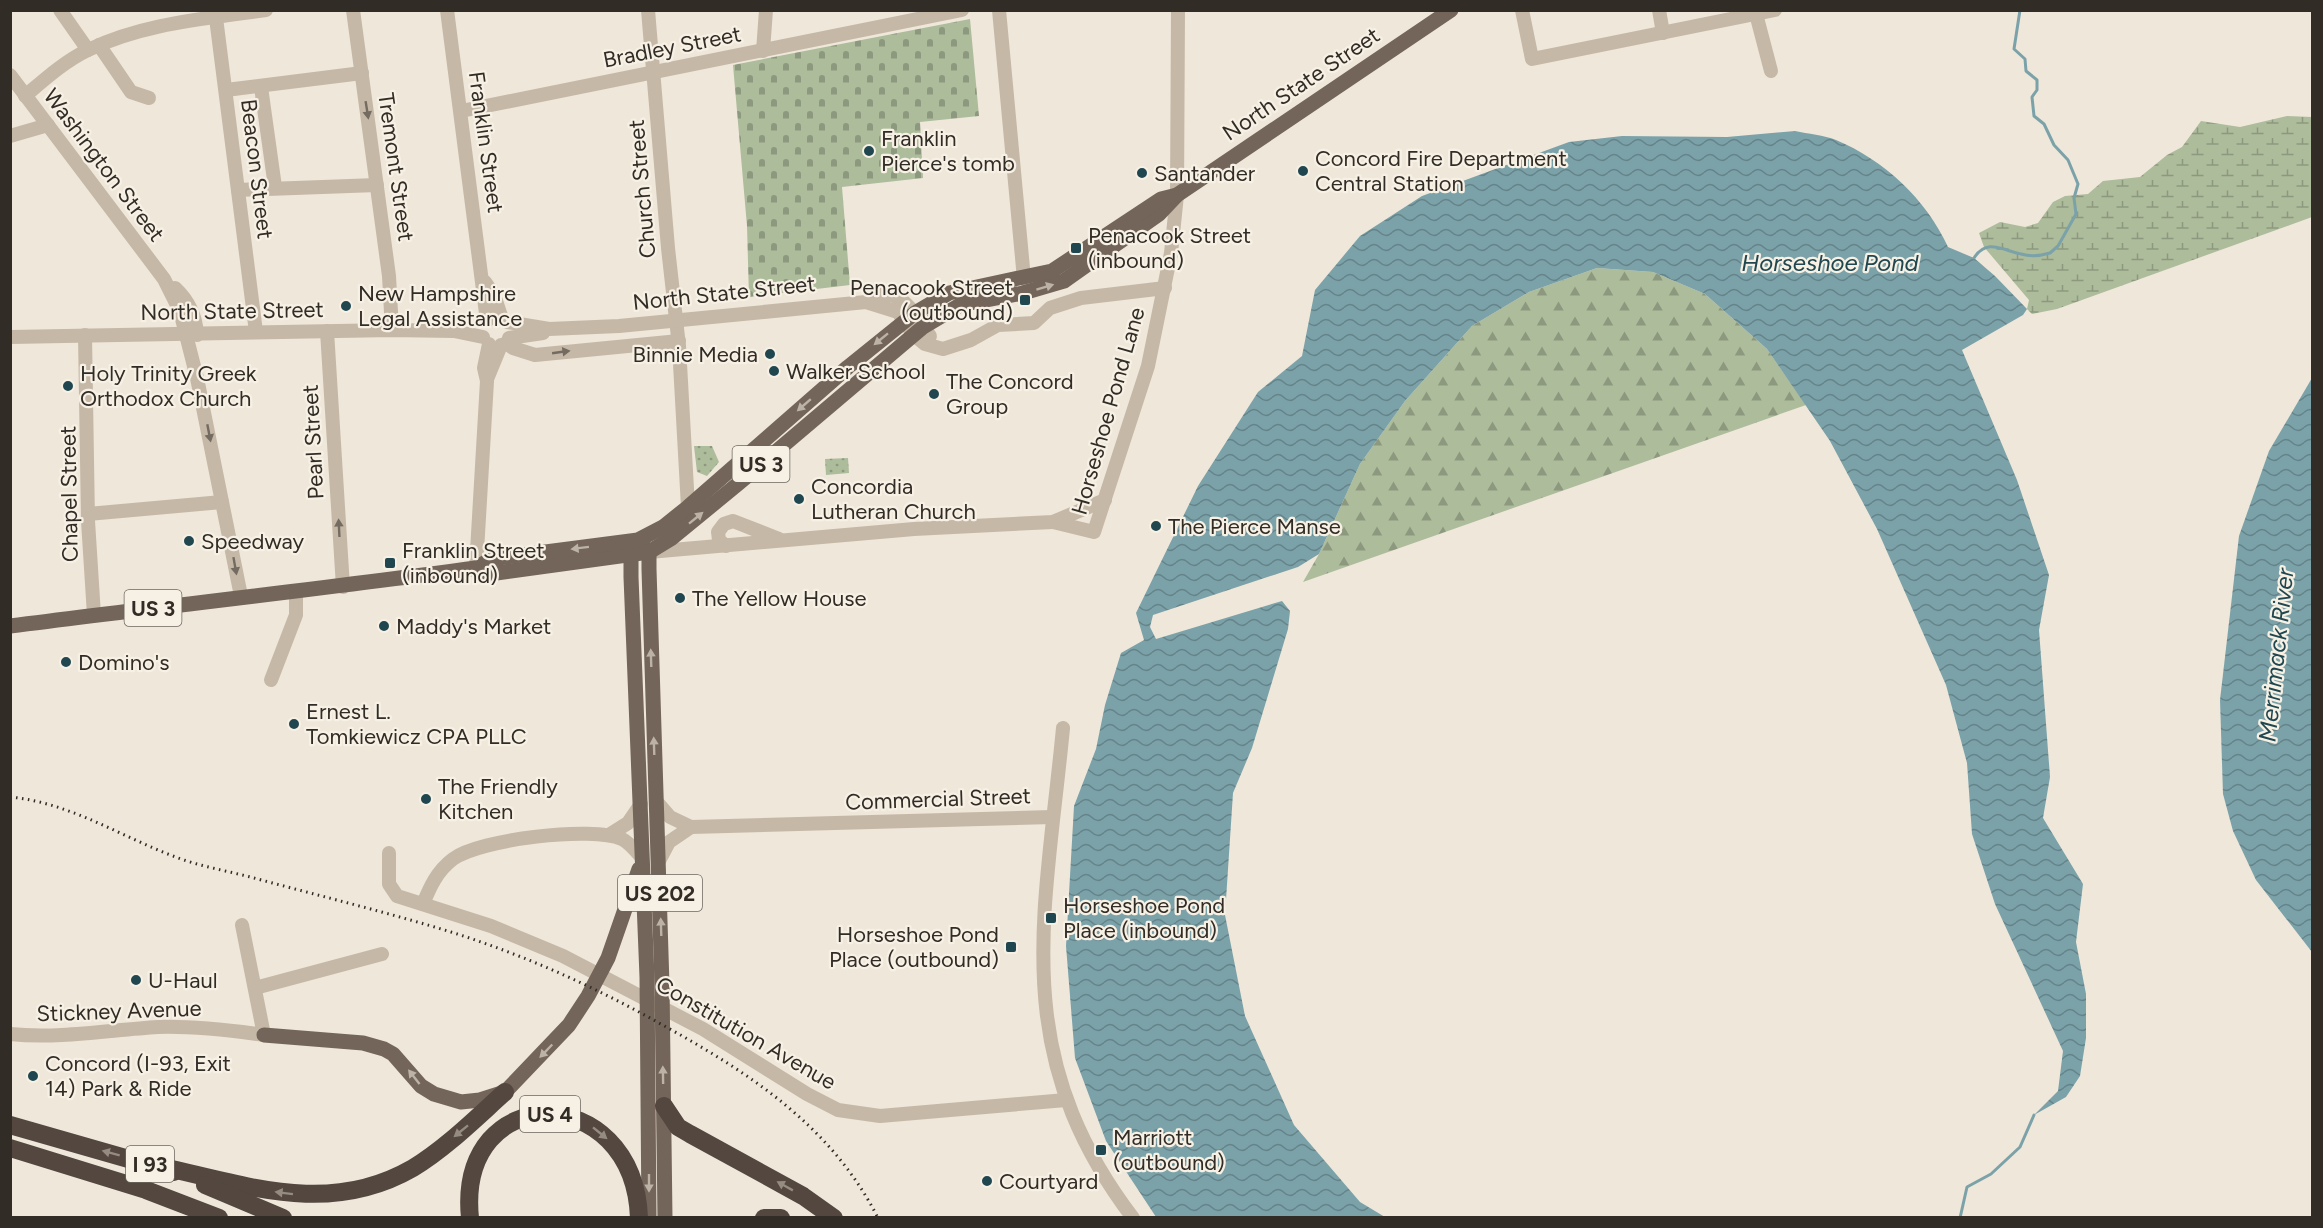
<svg xmlns="http://www.w3.org/2000/svg" width="2323" height="1228" font-family="Figtree,sans-serif">
  <style>
    .forest { fill: url(#forest-firs) }
    .wetland { fill: url(#wetland-marsh) }
    .cemetery { fill: url(#cemetery-stones) }
    .park { fill: url(#park-dots) }
    .water { fill: url(#water-waves) }
    .lines { fill: none; stroke-linecap: round; stroke-linejoin: round }
    .stream { stroke: #7ba2a9; stroke-width: 3 }
    .minor { stroke: #c5b8a7; stroke-width: 14 }
    .major { stroke: #736559; stroke-width: 15 }
    .highway { stroke: #53473f; stroke-width: 18 }
    .rail { stroke: #322c27; stroke-width: 3; stroke-dasharray: 1.5 4.5; stroke-linecap: butt }
    .oneway { fill: #746b61 }
    .oneway2 { fill: #bcb2a6 }
    .oneway3 { fill: #958b81 }
    .poi-dot { fill: #204750; stroke: #f7f1e5; stroke-width: 2 }
    .labels { text-anchor: middle; dominant-baseline: central; stroke-width: 4.5; stroke-linejoin: round; paint-order: stroke }
    .shield { fill: #f7f1e5; stroke: #6d6760; stroke-width: 1.5 }
    .shield-label { font-size: 21px; font-weight: bold; fill: #322c27 }
    .street-label { font-size: 22px; fill: #322c27; stroke: #f7f1e5 }
    .poi-label { font-size: 22px; fill: #322c27; stroke: #f7f1e5; text-anchor: start }
    .water-label { font-size: 24px; font-style: italic; fill: #204750; stroke: #f7f1e5 }
  </style>
  <defs>
    <pattern id="forest-firs" width="22" height="20" patternUnits="userSpaceOnUse" patternTransform="scale(1.5)"><rect width="22" height="20" fill="#adbc9b"/><path d="M5 1l3.5 6h-7zM16 11l3.5 6h-7z" fill="#8d997e"/></pattern>
    <pattern id="wetland-marsh" width="20" height="14" patternUnits="userSpaceOnUse" patternTransform="scale(1.5)"><rect width="20" height="14" fill="#adbc9b"/><path d="M1 5h8M5 5V1M11 12h8M15 12V8" fill="none" stroke="#8d997e"/></pattern>
    <pattern id="cemetery-stones" width="16" height="16" patternUnits="userSpaceOnUse" patternTransform="scale(1.5)"><rect width="16" height="16" fill="#adbc9b"/><path d="M2 7V4a2 2 0 0 1 4 0v3zM10 15v-3a2 2 0 0 1 4 0v3z" fill="#8d997e"/></pattern>
    <pattern id="park-dots" width="8" height="8" patternUnits="userSpaceOnUse" patternTransform="scale(1.5)"><rect width="8" height="8" fill="#adbc9b"/><path d="M2 2h.1M6 6h.1" fill="none" stroke="#8d997e" stroke-width="1.8" stroke-linecap="round"/></pattern>
    <pattern id="water-waves" width="16" height="10" patternUnits="userSpaceOnUse" patternTransform="scale(1.5)"><rect width="16" height="10" fill="#7ba2a9"/><path d="M0 5q4-4 8 0t8 0" fill="none" stroke="#65848a"/></pattern>
  </defs>
  <rect width="100%" height="100%" fill="#efe7da"/>
  <path class="forest" d="M1597,268L1653,272L1705,294L1767,349L1806,405L1303,582L1319,554L1360,464L1405,401L1472,326L1529,292Z"/>
  <path class="wetland" d="M2287,116L2312,117V217L2057,309L2032,314L2027,309L2029,300L1984,247L1979,233L2000,222L2025,227L2038,223L2053,202L2065,196L2088,194L2103,181L2140,177L2167,155L2182,147L2201,121L2240,127Z"/>
  <path class="cemetery" d="M970,19L979,116L920,122L923,178L842,187L850,285L749,297L747,226L733,65Z"/>
  <g class="park">
    <path d="M694,446H712L719,462L707,476L697,472Z"/>
    <path d="M848,458L849,473L826,475L825,459Z"/>
  </g>
  <g class="water">
    <path d="M1795,131C1808,134 1824,135 1836,140C1884,160 1926,199 1948,247L1974,258L1995,276L2027,309L2023,315L1962,350L2017,480L2049,575L2039,630L2050,777L2043,818L2083,884L2076,942L2086,994V1038L2080,1076L2066,1097L2034,1115L2058,1091L2063,1051L1995,904L1972,834L1967,763L1946,685L1877,529L1830,441L1767,349L1705,294L1653,272L1597,268L1529,292L1472,326L1405,401L1360,464L1319,554L1298,567L1153,615L1150,627L1156,639L1282,601L1290,611L1288,629L1252,748L1233,793L1225,915L1245,1016L1294,1125L1360,1202L1385,1217H1156L1106,1141L1075,1058L1066,946L1074,806L1096,749L1105,705L1121,653L1144,640L1136,613L1198,486L1258,392L1302,356L1315,290L1360,236L1422,196L1569,142L1622,136L1727,137Z"/>
    <path d="M2312,378V952L2256,880L2233,831L2223,794L2220,700L2239,536L2269,451Z"/>
  </g>
  <g class="lines">
    <g class="stream">
      <path d="M1974,258C1987,238 2002,250 2021,254C2031,257 2040,256 2050,253L2058,246L2076,214L2074,198L2078,184L2068,160L2054,145L2044,124L2034,116L2032,97L2037,90V80L2026,71L2025,59L2014,49L2020,10"/>
      <path d="M1960,1218L1967,1187L1991,1174L2020,1147L2034,1115"/>
    </g>
    <g class="minor">
      <path d="M60,10L88,50"/>
      <path d="M215,10L256,332"/>
      <path d="M353,10L389,276L392,330"/>
      <path d="M447,10L487,321"/>
      <path d="M648,10L668,248L679,346L688,507"/>
      <path d="M999,10L1024,279"/>
      <path d="M1522,10L1532,59L1775,10"/>
      <path d="M1659,10L1663,33"/>
      <path d="M1755,10L1771,71"/>
      <path d="M99,45L131,92L149,98"/>
      <path d="M763,51L766,10"/>
      <path d="M10,75L164,279L180,311L197,378L241,596"/>
      <path d="M261,87L275,187"/>
      <path d="M226,90L362,73"/>
      <path d="M25,96C45,79 65,61 88,50C144,23 205,19 266,10"/>
      <path d="M461,111L962,10"/>
      <path d="M10,136L48,125"/>
      <path d="M238,190L377,185"/>
      <path d="M485,282L494,295L502,319"/>
      <path d="M175,288C189,301 196,316 197,335"/>
      <path d="M866,302C898,279 915,315 930,336"/>
      <path d="M507,322L549,329L619,326L866,302L898,312L913,334L925,344L943,349L971,340L998,325L1034,323L1050,308L1081,298L1165,288"/>
      <path d="M327,331L343,587"/>
      <path d="M85,335L88,521L94,615"/>
      <path d="M10,337L392,330L454,331L483,337"/>
      <path d="M509,338L543,333"/>
      <path d="M506,343L513,348L535,355L679,341"/>
      <path d="M487,379L501,345"/>
      <path d="M88,514L222,502"/>
      <path d="M1053,522L1094,532L1148,366L1171,253L1177,195L1178,10"/>
      <path d="M726,546L719,540L718,532L724,524L733,521L779,539"/>
      <path d="M649,552L914,529L1053,522L1105,500"/>
      <path d="M476,568L487,381L484,368L489,344"/>
      <path d="M271,680L296,615V591"/>
      <path d="M1063,728C1045,917 1007,1052 1133,1218"/>
      <path d="M657,802L670,817L691,827L1052,817"/>
      <path d="M609,835L628,823L641,804"/>
      <path d="M389,853V884L397,896L491,926L563,956L703,1029L807,1094L838,1110L880,1116L1066,1100"/>
      <path d="M659,861L669,842L691,827"/>
      <path d="M423,904C430,887 437,871 453,859C480,839 592,826 622,839C630,843 636,851 642,858"/>
      <path d="M255,988L382,954"/>
      <path d="M10,1034C59,1039 109,1030 158,1027C193,1026 229,1030 264,1035L242,925"/>
    </g>
    <g class="major">
      <path d="M642,545L649,552V569L662,985L665,1218"/>
      <path d="M634,549L631,556V577L647,977L649,1218"/>
      <path d="M476,568L489,574L649,552L672,538L739,483L923,327L960,305L1023,293L1064,281L1159,214L1177,195L1451,10"/>
      <path d="M10,626C166,606 321,589 476,568L491,559L638,540L663,527L688,507L848,367L915,313L949,293L1052,271L1161,199L1177,195"/>
      <path d="M264,1035L363,1043L384,1049L393,1054L421,1086L434,1094L461,1102L480,1100L505,1092L569,1025L588,996L608,958L639,869"/>
    </g>
    <g class="highway">
      <path d="M664,1106L678,1127L690,1134L803,1196L834,1218"/>
      <path d="M10,1125L174,1172"/>
      <path d="M10,1148L146,1190L219,1218"/>
      <path d="M163,1167C249,1186 330,1216 413,1168C446,1148 476,1118 505,1092"/>
      <path d="M205,1185L283,1218"/>
      <path d="M470,1218C456,1079 634,1080 639,1218"/>
      <path d="M764,1218H781"/>
    </g>
    <path class="rail" d="M10,797C74,803 127,841 187,861C209,868 232,872 254,878C320,896 386,912 451,932C524,955 593,986 659,1023C748,1072 831,1125 878,1218"/>
  </g>
  <defs><path id="oneway-solid" d="M-6-.8H1V-3.2L6.5 0L1 3.2V.8H-6Z" transform="scale(1.5)"/></defs>
  <g class="oneway">
    <use href="#oneway-solid" transform="translate(367 110) rotate(81)"/>
    <use href="#oneway-solid" transform="translate(561 352) rotate(-8)"/>
    <use href="#oneway-solid" transform="translate(209 433) rotate(79)"/>
    <use href="#oneway-solid" transform="translate(339 528) rotate(-93)"/>
    <use href="#oneway-solid" transform="translate(235 566) rotate(80)"/>
  </g>
  <g class="oneway2">
    <use href="#oneway-solid" transform="translate(1045 287) rotate(-17)"/>
    <use href="#oneway-solid" transform="translate(881 339) rotate(141)"/>
    <use href="#oneway-solid" transform="translate(804 405) rotate(139)"/>
    <use href="#oneway-solid" transform="translate(696 518) rotate(-39)"/>
    <use href="#oneway-solid" transform="translate(580 548) rotate(173)"/>
    <use href="#oneway-solid" transform="translate(651 658) rotate(-92)"/>
    <use href="#oneway-solid" transform="translate(654 746) rotate(-92)"/>
    <use href="#oneway-solid" transform="translate(661 927) rotate(-92)"/>
    <use href="#oneway-solid" transform="translate(546 1051) rotate(134)"/>
    <use href="#oneway-solid" transform="translate(663 1075) rotate(-91)"/>
    <use href="#oneway-solid" transform="translate(414 1077) rotate(-128)"/>
    <use href="#oneway-solid" transform="translate(649 1183) rotate(90)"/>
  </g>
  <g class="oneway3">
    <use href="#oneway-solid" transform="translate(461 1131) rotate(141)"/>
    <use href="#oneway-solid" transform="translate(600 1133) rotate(39)"/>
    <use href="#oneway-solid" transform="translate(111 1153) rotate(-165)"/>
    <use href="#oneway-solid" transform="translate(785 1186) rotate(-151)"/>
    <use href="#oneway-solid" transform="translate(284 1193) rotate(-173)"/>
  </g>
  <g class="poi-dot">
    <circle cx="869" cy="151" r="6"/>
    <circle cx="1303" cy="171" r="6"/>
    <circle cx="1142" cy="173" r="6"/>
    <rect x="1070" y="242" width="12" height="12" rx="3"/>
    <rect x="1019" y="294" width="12" height="12" rx="3"/>
    <circle cx="346" cy="306" r="6"/>
    <circle cx="770" cy="354" r="6"/>
    <circle cx="774" cy="371" r="6"/>
    <circle cx="68" cy="386" r="6"/>
    <circle cx="934" cy="394" r="6"/>
    <circle cx="799" cy="499" r="6"/>
    <circle cx="1156" cy="526" r="6"/>
    <circle cx="189" cy="541" r="6"/>
    <rect x="384" y="557" width="12" height="12" rx="3"/>
    <circle cx="680" cy="598" r="6"/>
    <circle cx="384" cy="626" r="6"/>
    <circle cx="66" cy="662" r="6"/>
    <circle cx="294" cy="724" r="6"/>
    <circle cx="426" cy="799" r="6"/>
    <rect x="1045" y="912" width="12" height="12" rx="3"/>
    <rect x="1005" y="941" width="12" height="12" rx="3"/>
    <circle cx="136" cy="980" r="6"/>
    <circle cx="33" cy="1076" r="6"/>
    <rect x="1095" y="1144" width="12" height="12" rx="3"/>
    <circle cx="987" cy="1181" r="6"/>
  </g>
  <g class="labels">
    <g class="shield">
      <rect x="732.5" y="446" width="57" height="36" rx="4.5"/>
      <rect x="124.5" y="590" width="57" height="36" rx="4.5"/>
      <rect x="618" y="875" width="84" height="36" rx="4.5"/>
      <rect x="520" y="1096" width="60" height="36" rx="4.5"/>
      <rect x="126" y="1146" width="48" height="36" rx="4.5"/>
    </g>
    <g class="shield-label">
      <text x="761" y="464">US 3</text>
      <text x="153" y="608">US 3</text>
      <text x="660" y="893">US 202</text>
      <text x="550" y="1114">US 4</text>
      <text x="150" y="1164">I 93</text>
    </g>
    <g class="street-label">
      <text transform="translate(672 47) rotate(-11)">Bradley Street</text>
      <text transform="translate(1301 84) rotate(-34)">North State Street</text>
      <text transform="translate(486 142) rotate(82)">Franklin Street</text>
      <text transform="translate(104 165) rotate(53)">Washington Street</text>
      <text transform="translate(396 167) rotate(82)">Tremont Street</text>
      <text transform="translate(257 169) rotate(83)">Beacon Street</text>
      <text transform="translate(642 189) rotate(-95)">Church Street</text>
      <text transform="translate(724 293) rotate(-6)">North State Street</text>
      <text transform="translate(232 311) rotate(-1)">North State Street</text>
      <text transform="translate(1108 411) rotate(-74)">Horseshoe Pond Lane</text>
      <text transform="translate(313 442) rotate(-93)">Pearl Street</text>
      <text transform="translate(69 494) rotate(-91)">Chapel Street</text>
      <text transform="translate(938 799) rotate(-2)">Commercial Street</text>
      <text transform="translate(119 1011) rotate(-2)">Stickney Avenue</text>
      <text transform="translate(746 1033) rotate(30)">Constitution Avenue</text>
    </g>
    <g class="poi-label">
      <text x="881" y="138">Franklin<tspan x="881" dy="25">Pierce's tomb</tspan></text>
      <text x="1315" y="158">Concord Fire Department<tspan x="1315" dy="25">Central Station</tspan></text>
      <text x="1154" y="173">Santander</text>
      <text x="1088" y="235">Penacook Street<tspan x="1088" dy="25">(inbound)</tspan></text>
      <text x="1013" y="287" text-anchor="end">Penacook Street<tspan x="1013" dy="25">(outbound)</tspan></text>
      <text x="358" y="293">New Hampshire<tspan x="358" dy="25">Legal Assistance</tspan></text>
      <text x="758" y="354" text-anchor="end">Binnie Media</text>
      <text x="786" y="371">Walker School</text>
      <text x="80" y="373">Holy Trinity Greek<tspan x="80" dy="25">Orthodox Church</tspan></text>
      <text x="946" y="381">The Concord<tspan x="946" dy="25">Group</tspan></text>
      <text x="811" y="486">Concordia<tspan x="811" dy="25">Lutheran Church</tspan></text>
      <text x="1168" y="526">The Pierce Manse</text>
      <text x="201" y="541">Speedway</text>
      <text x="402" y="550">Franklin Street<tspan x="402" dy="25">(inbound)</tspan></text>
      <text x="692" y="598">The Yellow House</text>
      <text x="396" y="626">Maddy's Market</text>
      <text x="78" y="662">Domino's</text>
      <text x="306" y="711">Ernest L.<tspan x="306" dy="25">Tomkiewicz CPA PLLC</tspan></text>
      <text x="438" y="786">The Friendly<tspan x="438" dy="25">Kitchen</tspan></text>
      <text x="1063" y="905">Horseshoe Pond<tspan x="1063" dy="25">Place (inbound)</tspan></text>
      <text x="999" y="934" text-anchor="end">Horseshoe Pond<tspan x="999" dy="25">Place (outbound)</tspan></text>
      <text x="148" y="980">U-Haul</text>
      <text x="45" y="1063">Concord (I-93, Exit<tspan x="45" dy="25">14) Park &amp; Ride</tspan></text>
      <text x="1113" y="1137">Marriott<tspan x="1113" dy="25">(outbound)</tspan></text>
      <text x="999" y="1181">Courtyard</text>
    </g>
    <g class="water-label">
      <text x="1830" y="262">Horseshoe Pond</text>
      <text transform="translate(2276 655) rotate(-84)">Merrimack River</text>
    </g>
  </g>
  <rect width="2323" height="1228" fill="none" stroke="#322c27" stroke-width="24"/>
</svg>
